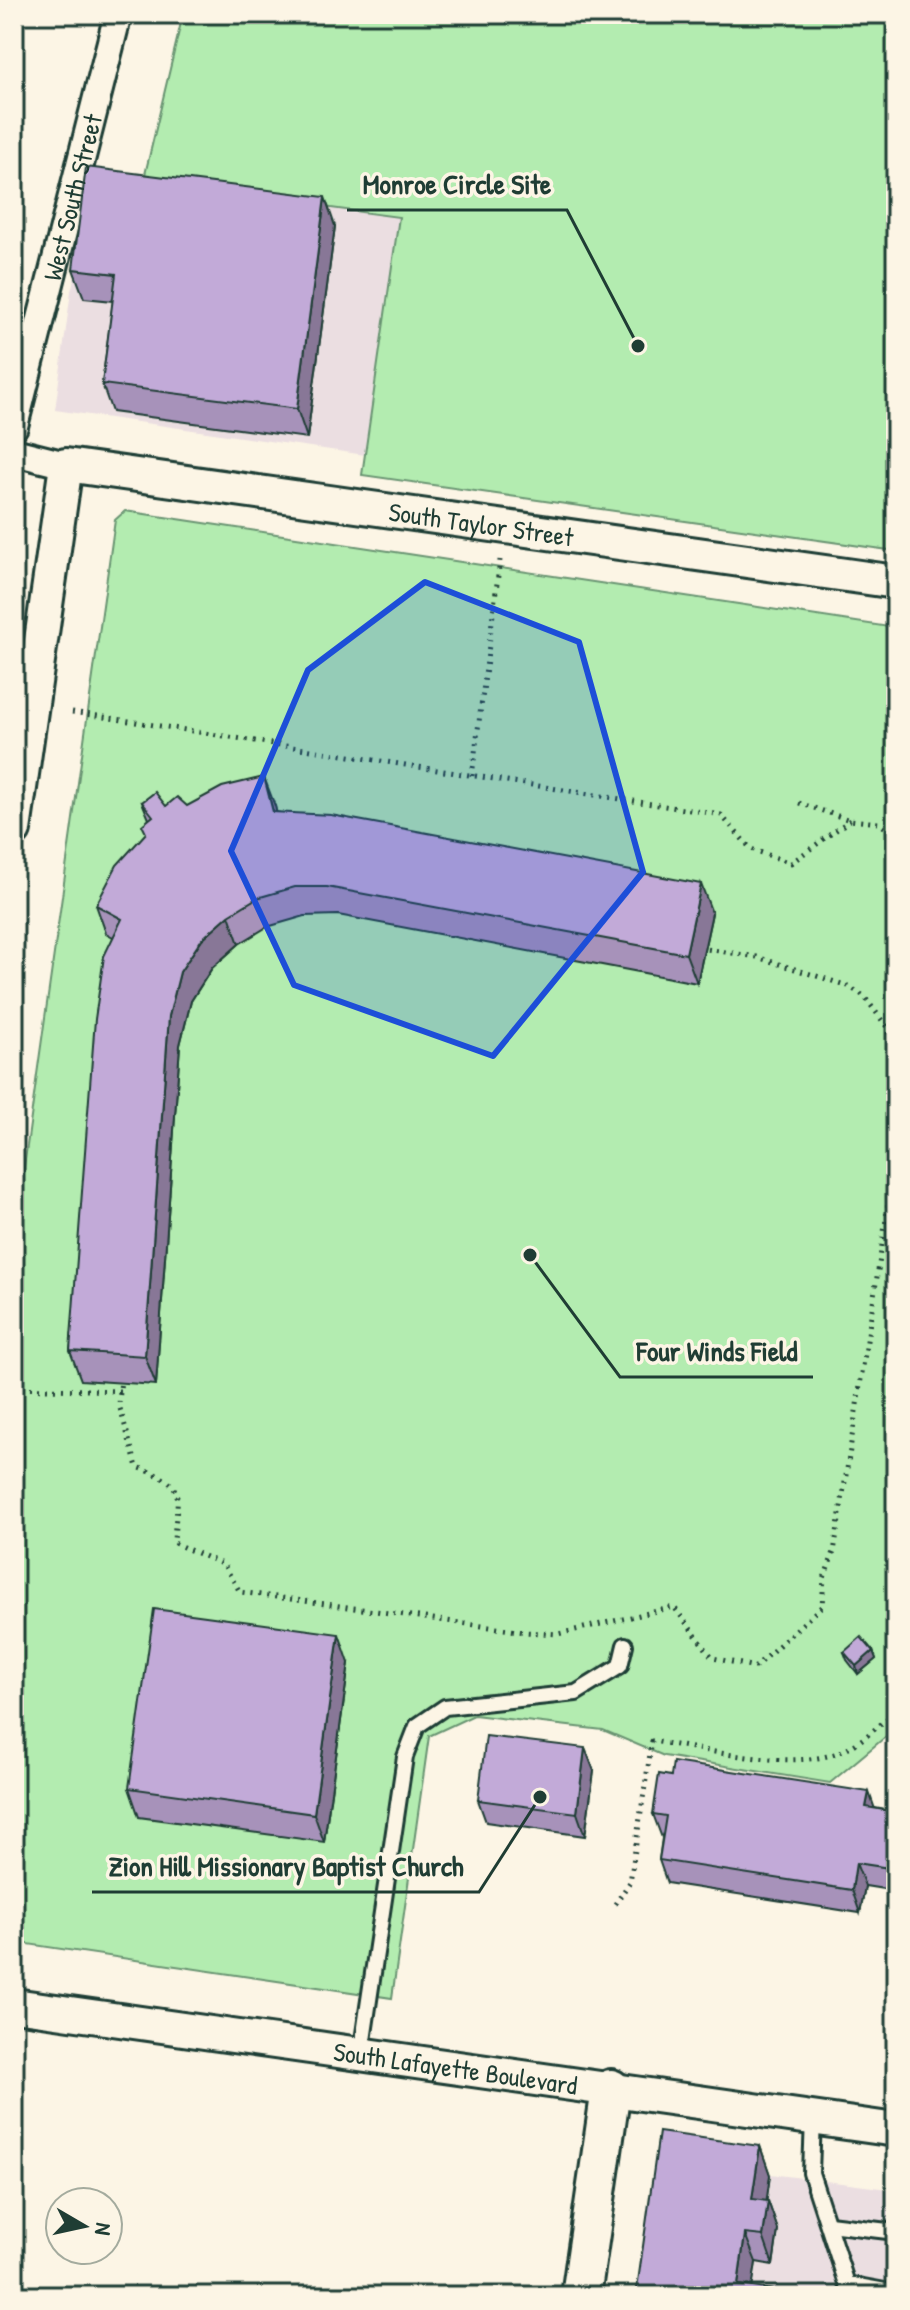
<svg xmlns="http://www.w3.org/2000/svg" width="910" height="2310" font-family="'Patrick Hand',sans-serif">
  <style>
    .built { fill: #ebdee1 }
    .green { fill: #b3ecb0; stroke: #699472; stroke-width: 2 }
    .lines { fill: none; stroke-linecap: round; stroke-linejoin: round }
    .service-casing { stroke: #1f3d34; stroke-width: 20 }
    .minor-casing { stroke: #1f3d34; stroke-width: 32 }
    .tertiary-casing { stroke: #1f3d34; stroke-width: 38 }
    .secondary-casing { stroke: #1f3d34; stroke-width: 44 }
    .path { stroke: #1f3d34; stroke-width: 5; stroke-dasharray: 2 6; stroke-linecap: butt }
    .service { stroke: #fcf5e5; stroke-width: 14 }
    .minor { stroke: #fcf5e5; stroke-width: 26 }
    .tertiary { stroke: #fcf5e5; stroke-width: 32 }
    .secondary { stroke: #fcf5e5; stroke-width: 38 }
    .wall { fill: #a792ba; stroke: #1f3d34; stroke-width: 2 }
    .shaded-wall { fill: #887797; stroke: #1f3d34; stroke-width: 2 }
    .building { fill: #c2aad8; stroke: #1f3d34; stroke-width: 2 }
    .marked { fill: #1d4ed8; fill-opacity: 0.2; stroke: #1d4ed8; stroke-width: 6; stroke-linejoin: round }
    .labels { text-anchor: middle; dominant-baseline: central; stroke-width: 7; stroke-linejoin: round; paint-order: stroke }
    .street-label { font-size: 26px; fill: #1f3d34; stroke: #fcf5e5 }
    .leader { fill: none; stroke: #1f3d34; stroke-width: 3 }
    .callout-dot { fill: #1f3d34; stroke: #fcf5e5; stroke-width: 3 }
    .callout-label { font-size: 28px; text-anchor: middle; font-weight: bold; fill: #1f3d34; stroke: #fcf5e5; stroke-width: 7; stroke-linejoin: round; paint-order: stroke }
  </style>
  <rect width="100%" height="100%" fill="#fcf5e5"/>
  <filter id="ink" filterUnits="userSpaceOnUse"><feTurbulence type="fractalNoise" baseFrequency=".0125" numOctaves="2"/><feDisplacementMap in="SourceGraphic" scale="16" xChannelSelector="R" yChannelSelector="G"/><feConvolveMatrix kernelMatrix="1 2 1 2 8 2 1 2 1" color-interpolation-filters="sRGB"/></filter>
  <g filter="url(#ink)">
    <g class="built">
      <path d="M100,178L399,217L365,455L55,410L71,291Z"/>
      <path d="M670,2161L896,2190V2296H651Z"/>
    </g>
    <g class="green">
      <path d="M183,14H896V551L362,475L399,217L143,183Z"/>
      <path d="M125,511L896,628V1728L830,1783L664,1756L603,1730L474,1715L429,1736L392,1998L14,1942V1238L115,520Z"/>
    </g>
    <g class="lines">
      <defs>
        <g id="service">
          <path d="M361,2054L405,1757L417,1726L445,1707L576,1693L620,1666L625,1645"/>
          <path d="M813,2118L811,2173L847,2284L896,2293"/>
          <path d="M829,2224L896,2232"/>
        </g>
        <g id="minor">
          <path id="s1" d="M14,426L118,14"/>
          <path d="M14,452L66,465"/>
        </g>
        <g id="tertiary">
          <path id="s2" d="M14,830L66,465L896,582"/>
          <path id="s3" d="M14,2005L896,2130"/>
        </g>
        <path id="secondary" d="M581,2296L611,2089"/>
      </defs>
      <use href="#service" class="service-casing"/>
      <use href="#minor" class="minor-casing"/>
      <use href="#tertiary" class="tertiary-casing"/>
      <use href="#secondary" class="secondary-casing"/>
      <g class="path">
        <path d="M72,712L721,815L751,849L791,863L850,820"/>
        <path d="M472,776L500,560"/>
        <path d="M799,803L850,820L879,823L896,836"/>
        <path d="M700,948L757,957L848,986L864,996L887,1027L896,1062"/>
        <path d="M121,1377L119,1405L137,1467C192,1486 175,1496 174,1543L224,1565L240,1592L525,1632L558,1634L674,1607L713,1658L755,1667L822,1606L824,1578L834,1552L889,1200L896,1131"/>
        <path d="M14,1388L120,1391"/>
        <path d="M615,1904L630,1882L652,1741C706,1749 798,1774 847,1749C864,1740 880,1724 896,1712"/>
      </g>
      <use href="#service" class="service"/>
      <use href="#minor" class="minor"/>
      <use href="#tertiary" class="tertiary"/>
      <use href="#secondary" class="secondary"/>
    </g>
    <g class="wall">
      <path d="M335,226L307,438L112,412L102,384L113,301L84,298L73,269Z"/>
      <path d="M142,802L166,806H275L276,812L712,913L697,983L338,915L305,916L267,927L239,944L212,968L191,1001L180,1045L156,1385L81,1380L70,1351L113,937L106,933L96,905L146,834L149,819Z"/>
      <path d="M896,1220V1290L892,1289L886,1273Z"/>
      <path d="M873,1651L876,1659L858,1674L847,1660L844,1652Z"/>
      <path d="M349,1663L324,1842L139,1817L129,1788Z"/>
      <path d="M594,1771L585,1836L486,1822L478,1800Z"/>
      <path d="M875,1808L896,1812V1891L865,1886L860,1913L667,1883L659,1860L662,1838L653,1814Z"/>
      <path d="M760,2146L770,2175L766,2201H768L778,2230L773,2265L756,2262L752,2287L636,2296Z"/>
    </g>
    <g class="shaded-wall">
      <path d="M325,197L335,226L307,438L297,409Z"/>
      <path d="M264,777L275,806L283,841L273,812Z"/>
      <path d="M701,884L712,913L697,983L686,954Z"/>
      <path d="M229,915L239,944L212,968L191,1001L180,1045L156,1385L145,1356L169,1016L180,972L202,939Z"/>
      <path d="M339,1634L349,1663L324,1842L314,1814Z"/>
      <path d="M873,1651L876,1659L858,1674L856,1666Z"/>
      <path d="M585,1748L594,1771L585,1836L577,1813Z"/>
      <path d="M869,1792L877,1815L866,1807Z"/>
      <path d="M856,1863L865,1886L860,1913L852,1890Z"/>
      <path d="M760,2146L770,2175L763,2228L752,2199Z"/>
      <path d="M768,2201L778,2230L773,2265L763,2236Z"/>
      <path d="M745,2234L756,2262L751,2296L738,2285Z"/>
    </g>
    <g class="building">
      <path d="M86,167L325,197L297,409L102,384L116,274L73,269Z"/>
      <path d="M264,777L273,812L331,815L701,884L686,954L327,887H295L257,898L229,915L202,939L180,972L169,1016L145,1356L70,1351L95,1019L104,956L122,919L96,905L117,865L146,833L142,825L153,816L142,802L155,792L166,806L177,797L187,806L222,787Z"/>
      <path d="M895,1220H896V1275L886,1273Z"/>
      <path d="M154,1609L339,1634L314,1814L129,1788Z"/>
      <path d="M861,1637L873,1651L856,1666L844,1652Z"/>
      <path d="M486,1736L585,1748L577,1813L478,1800Z"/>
      <path d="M673,1762L869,1792L866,1807L896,1812V1876L889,1868L856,1863L852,1890L659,1860L666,1816L653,1814L659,1774L671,1776Z"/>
      <path d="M659,2132L760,2146L752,2199L768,2201L763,2236L745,2234L738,2285L816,2296H636Z"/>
    </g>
  </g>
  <path class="marked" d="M425,582L579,642L643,872L493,1056L294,985L231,851L308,670Z"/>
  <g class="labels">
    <g class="street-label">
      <text stroke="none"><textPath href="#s1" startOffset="236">West South Street</textPath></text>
      <text stroke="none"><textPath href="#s2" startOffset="788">South Taylor Street</textPath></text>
      <text stroke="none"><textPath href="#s3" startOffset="446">South Lafayette Boulevard</textPath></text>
    </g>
  </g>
  <path class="leader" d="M638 346L567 210H347M530 1255L620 1377H813M540 1797L479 1892H92"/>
  <g class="callout-dot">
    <circle cx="638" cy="346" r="8"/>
    <circle cx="530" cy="1255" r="8"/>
    <circle cx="540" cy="1797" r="8"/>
  </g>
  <g class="callout-label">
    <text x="457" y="194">Monroe Circle Site</text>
    <text x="717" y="1361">Four Winds Field</text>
    <text x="286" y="1876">Zion Hill Missionary Baptist Church</text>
  </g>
  <rect width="910" height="2310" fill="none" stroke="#fcf5e5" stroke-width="48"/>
  <rect x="24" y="24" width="862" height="2262" fill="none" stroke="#1f3d34" stroke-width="3" filter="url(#ink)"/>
  <g transform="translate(84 2226) rotate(99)"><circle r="38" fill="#fcf5e5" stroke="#a4ab9e" stroke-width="2"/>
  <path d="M0-6L14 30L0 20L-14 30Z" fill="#1f3d34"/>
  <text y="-12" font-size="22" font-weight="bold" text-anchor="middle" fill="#1f3d34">N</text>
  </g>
</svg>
